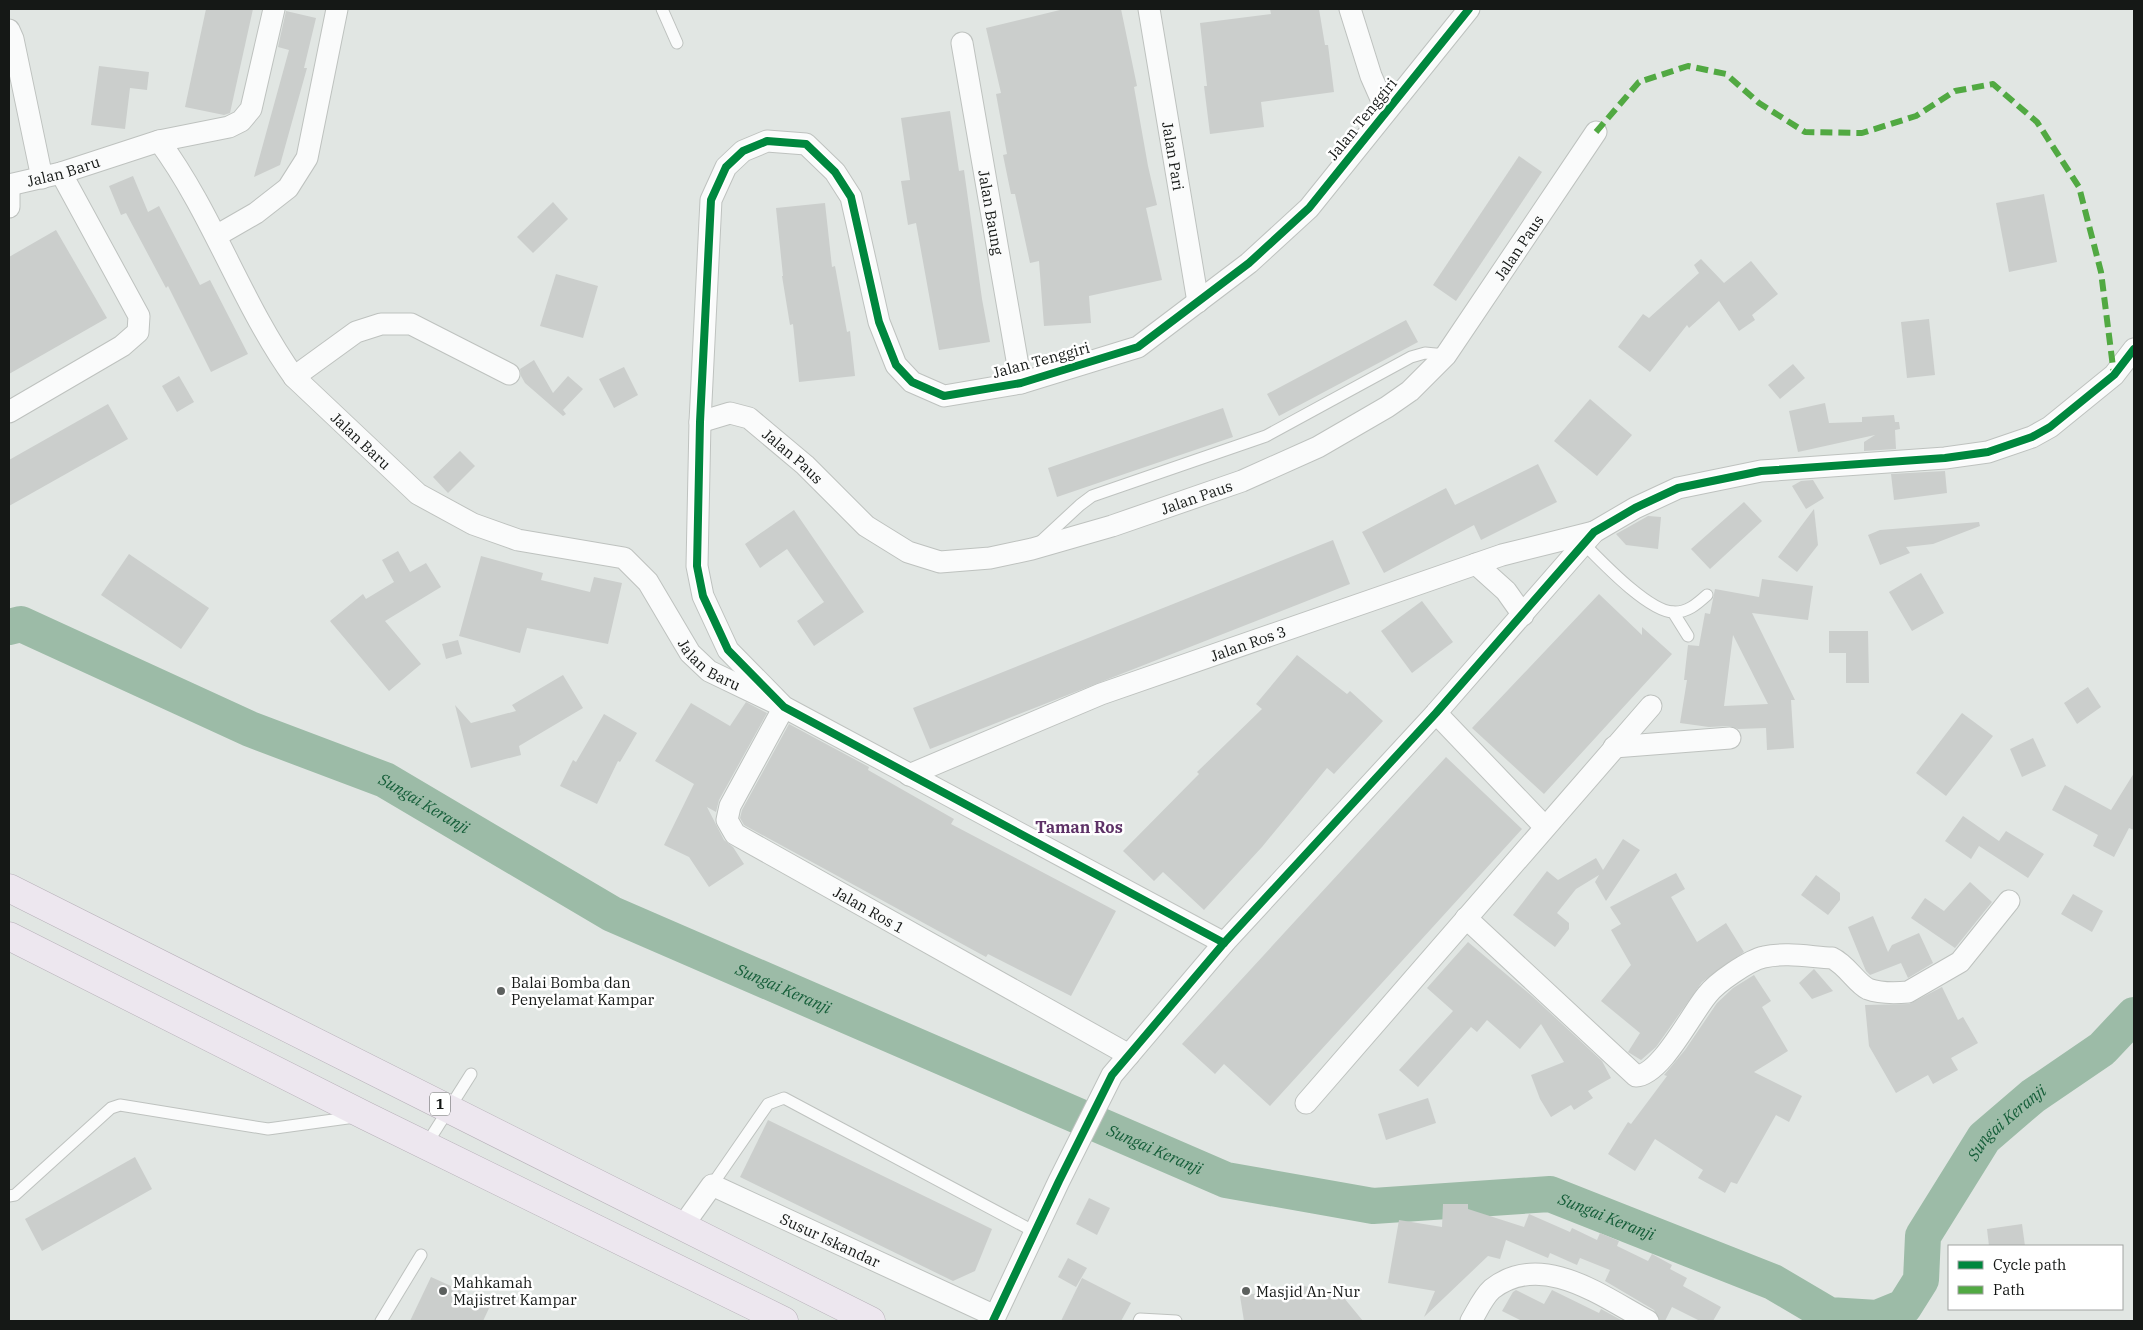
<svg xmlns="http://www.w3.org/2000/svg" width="2143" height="1330" font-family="'IBM Plex Serif',serif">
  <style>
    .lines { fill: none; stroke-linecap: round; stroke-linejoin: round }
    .river { stroke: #9cbba7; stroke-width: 36 }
    .building { fill: #cbcecc; fill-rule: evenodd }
    .lane-casing { stroke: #bec2bf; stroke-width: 13 }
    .street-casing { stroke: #bec2bf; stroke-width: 23 }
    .highway-casing { stroke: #b7b1b9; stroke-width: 29 }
    .lane { stroke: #fafbfb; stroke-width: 11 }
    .street { stroke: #fafbfb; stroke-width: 21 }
    .highway { stroke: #ede7ef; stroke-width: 28 }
    .quiet { stroke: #51a942; stroke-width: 6; stroke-dasharray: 12 6; stroke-linecap: butt }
    .cycleway-casing { stroke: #fff; stroke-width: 11 }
    .cycleway { stroke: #00873e; stroke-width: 8 }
    .poi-dot { fill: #5c605e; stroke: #fff; stroke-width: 2 }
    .labels { text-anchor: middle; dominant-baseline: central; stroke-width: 5; stroke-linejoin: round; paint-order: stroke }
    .shield { fill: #fff; stroke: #5b5d5c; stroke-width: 1 }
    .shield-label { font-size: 14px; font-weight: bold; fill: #151816 }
    .street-label { font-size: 15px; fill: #151816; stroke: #fff }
    .poi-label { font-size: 15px; fill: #151816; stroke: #fff; text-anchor: start }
    .water-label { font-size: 16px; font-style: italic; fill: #145d38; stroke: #fff }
    .neighbourhood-label { font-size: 16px; font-weight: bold; fill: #5d3166; stroke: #fff }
  </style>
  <rect width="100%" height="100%" fill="#e1e6e3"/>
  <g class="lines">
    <path class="river" id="s1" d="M9,627L21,624L250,729L385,780L612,914L1226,1180L1373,1206L1550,1194L1773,1282L1829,1315L1877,1318L1904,1307L1921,1280L1923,1236L1984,1138L2033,1096L2102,1049L2134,1015"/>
  </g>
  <g class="building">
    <path d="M206,9H253L230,113L224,115L185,107Z"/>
    <path d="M1064,9H1121L1137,86L1134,87L1148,166L1157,205L1146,208L1162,280L1089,296L1091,323L1044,326L1039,261L1030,263L1015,194H1011L1003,155L1007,154L996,94L1001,93L986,28Z"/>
    <path d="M1270,9H1319L1325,45H1328L1334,92L1261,102L1264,127L1210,134L1204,86H1207L1200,23L1271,14Z"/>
    <path d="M286,11L316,18L304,68H307L280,165L254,177L289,50L278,47Z"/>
    <path d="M99,66L149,72L147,90L130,88L125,129L91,125Z"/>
    <path d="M950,111L959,171L964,170L982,299L990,342L939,350L916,223L908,225L901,181L910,180L901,118Z"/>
    <path d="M1519,156L1542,172L1456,301L1433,285Z"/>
    <path d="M133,176L148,212L159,206L200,285L210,280L248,354L211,372L168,286L166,288L126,213L121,215L109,186Z"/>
    <path d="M2044,194L2057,262L2009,272L1996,203Z"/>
    <path d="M553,202L568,219L533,253L517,237Z"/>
    <path d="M825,203L832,267L835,266L847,332L850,331L855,376L799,382L793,324L790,325L782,276H783L776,208Z"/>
    <path d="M56,230L107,318L9,374V257Z"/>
    <path d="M1701,259L1724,283L1751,261L1778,294L1752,315L1755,320L1739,331L1719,301L1689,328L1687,325L1650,372L1618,347L1643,314L1649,318L1699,273L1694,265Z"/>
    <path d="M556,274L598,286L583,338L540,326Z"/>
    <path d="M1929,319L1935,375L1907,378L1901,322Z"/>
    <path d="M1406,320L1418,342L1279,416L1267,394Z"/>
    <path d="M534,360L553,393L568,376L583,389L563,410L566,414L563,416L525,383L521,376L520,369Z"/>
    <path d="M1793,364L1805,378L1780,399L1768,385Z"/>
    <path d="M624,367L638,395L614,408L599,379Z"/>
    <path d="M179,376L194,402L177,412L162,386Z"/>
    <path d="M1590,399L1632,435L1597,476L1554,441Z"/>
    <path d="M1825,403L1829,423L1862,422V417L1894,415L1895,422H1899L1900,429L1895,430L1896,449L1864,451V442L1875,435L1798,452L1789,411Z"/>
    <path d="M108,404L128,439L9,506V460Z"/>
    <path d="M1223,408L1233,437L1057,497L1048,468Z"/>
    <path d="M460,451L475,466L448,493L433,477Z"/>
    <path d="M1538,464L1557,502L1481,540L1474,525L1384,573L1362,532L1446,488L1455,505Z"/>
    <path d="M1945,471L1947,493L1894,500L1891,474Z"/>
    <path d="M1813,480L1824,498L1806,509L1792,486L1801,481Z"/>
    <path d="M1744,502L1762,521L1710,569L1691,549Z"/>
    <path d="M1814,509L1818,545L1797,572L1778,557Z"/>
    <path d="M794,510L864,612L814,646L797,621L824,602L787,549L760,568L745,544Z"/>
    <path d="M1648,516L1661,517L1658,549L1626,545L1616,534Z"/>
    <path d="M1979,522L1980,526L1933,544L1906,547L1910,553L1880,565L1868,535L1880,530Z"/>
    <path d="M1333,540L1350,584L930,749L913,708Z"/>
    <path d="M398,551L410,572L426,563L441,587L385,621L421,664L389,691L330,621L363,594L366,599L394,582L382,560Z"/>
    <path d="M129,554L209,608L181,649L101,595Z"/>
    <path d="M481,556L543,573L541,580L590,592L594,577L622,583L608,644L527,628L520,653L459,636Z"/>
    <path d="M1921,573L1944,613L1912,631L1889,592Z"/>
    <path d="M1762,579L1813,586L1808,620L1752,613L1795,700H1791L1794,748L1767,750L1766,728L1738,729L1729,726L1709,727L1680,723L1687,680H1684L1688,645L1699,646L1705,613L1710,614L1715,589L1759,597ZM1733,635L1768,704L1724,706Z"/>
    <path d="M1599,594L1642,635V627L1672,654L1544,794L1472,728Z"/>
    <path d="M1422,601L1453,642L1412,673L1381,631Z"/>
    <path d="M1829,631H1868L1869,683H1846V653H1829Z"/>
    <path d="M458,640L462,654L446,659L442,644Z"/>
    <path d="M1297,655L1347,694L1350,691L1383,721L1334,774L1327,768L1262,847L1204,910L1163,872L1154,881L1123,851L1199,774L1197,772L1262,709L1256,704Z"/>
    <path d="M563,675L583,708L519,746L521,755L471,768L455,705L471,723L516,711L512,705Z"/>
    <path d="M2088,687L2101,707L2077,724L2064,703Z"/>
    <path d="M746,702L767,713L719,800L716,812L707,807L724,840L733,847L744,864L709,887L689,857L664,845L694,784L655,761L691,703L730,726Z"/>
    <path d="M1962,713L1993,736L1946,796L1916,773Z"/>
    <path d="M604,714L637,733L620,762L618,761L597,804L560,786L573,760L576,762Z"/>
    <path d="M789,724L869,767L868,770L954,819L951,824L1116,911L1071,996L988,954L986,957L744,825L740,818L742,810Z"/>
    <path d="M2033,738L2046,766L2022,777L2010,749Z"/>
    <path d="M1446,757L1522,829L1270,1106L1224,1064L1215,1074L1182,1044Z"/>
    <path d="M2134,773V830L2129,828L2114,857L2093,846L2098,835L2052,810L2065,785L2111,810Z"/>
    <path d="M1963,816L1999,841L2006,831L2044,854L2028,878L1979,846L1971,859L1945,841Z"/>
    <path d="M1623,839L1640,850L1606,901L1595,882L1599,875L1576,889L1557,913L1569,923V929L1555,947L1513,915L1547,871L1558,880L1596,858L1603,870Z"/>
    <path d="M1676,873L1685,889L1671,897L1697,942L1726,923L1744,952L1702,982L1656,1047L1641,1060L1628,1052L1640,1033L1601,1001L1631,965L1611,930L1621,924L1610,907Z"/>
    <path d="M1816,875L1840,893V900L1828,915L1801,895Z"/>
    <path d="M1970,882L1992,902L1955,948L1911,918L1925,898L1944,911Z"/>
    <path d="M2073,894L2103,911L2092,932L2061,914Z"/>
    <path d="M1873,916L1888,952L1892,945L1919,933L1933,963L1908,978L1901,963L1870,975L1866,971L1848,927Z"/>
    <path d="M1468,942L1532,996L1602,1061L1611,1078L1588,1091L1593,1098L1574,1110L1571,1105L1551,1117L1540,1099L1531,1075L1564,1062L1541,1024L1520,1049L1487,1020L1477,1032L1471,1027L1418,1087L1399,1070L1453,1011L1427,988Z"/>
    <path d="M1814,969L1833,991L1812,999L1799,983Z"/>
    <path d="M1754,975L1771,1001L1762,1007L1788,1051L1754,1072L1802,1096L1789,1122L1776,1115L1737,1184L1731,1182L1725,1193L1698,1178L1703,1170L1655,1139L1635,1171L1608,1154L1628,1122L1631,1124L1667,1076L1664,1075L1685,1050L1717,1003L1733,988Z"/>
    <path d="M1942,987L1958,1020L1963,1017L1978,1043L1951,1058L1958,1070L1933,1084L1928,1075L1896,1093L1869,1046L1865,1005L1909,1004Z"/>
    <path d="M1428,1098L1436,1123L1386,1140L1378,1114Z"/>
    <path d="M768,1120L992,1229L975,1271L953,1281L740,1177Z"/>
    <path d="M135,1157L152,1189L42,1251L25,1219Z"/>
    <path d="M1089,1198L1110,1208L1097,1235L1076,1224Z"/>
    <path d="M1443,1204H1468V1209L1524,1227L1529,1214L1570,1232L1572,1228L1597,1240L1600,1233L1619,1241L1617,1246L1648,1261L1652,1254L1672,1265L1670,1269L1687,1278L1683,1286L1721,1307L1713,1321H1700L1672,1307L1665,1321H1660L1654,1310L1605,1281L1610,1270L1580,1258L1577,1265L1550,1253L1548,1258L1506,1240L1500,1259L1488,1256L1424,1317L1435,1291L1388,1283L1399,1220L1442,1227Z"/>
    <path d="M2022,1224L2025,1246H1989L1987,1229Z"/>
    <path d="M1068,1258L1087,1268L1076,1287L1058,1277Z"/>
    <path d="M431,1277L491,1304L483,1321H410Z"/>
    <path d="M1082,1278L1131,1303L1121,1321H1061Z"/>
    <path d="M1304,1286L1340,1293L1363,1321H1244L1240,1296Z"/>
    <path d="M1516,1290L1544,1304L1552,1290L1599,1313L1601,1309L1623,1321H1522L1502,1311L1513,1292Z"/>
  </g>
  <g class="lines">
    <defs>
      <g id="lane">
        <path d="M662,9L677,43"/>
        <path d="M1039,543L1080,505L1092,496L1266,436L1411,357L1425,353L1446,355"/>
        <path d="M1584,544C1602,562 1648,611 1673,612C1687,613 1697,604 1707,595"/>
        <path d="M1673,612L1688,636"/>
        <path d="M426,1145L471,1074"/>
        <path d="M712,1185L768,1104L784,1098L1035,1232"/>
        <path d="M9,1196L15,1195L111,1108L120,1105L268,1129L355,1117"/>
        <path d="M381,1321L421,1255"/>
        <path d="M1139,1321L1140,1319L1176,1321"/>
      </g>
      <g id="street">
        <path id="s2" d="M1149,9L1198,302"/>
        <path d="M1350,9L1371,76L1386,110"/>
        <path d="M9,30L13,39L42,178"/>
        <path id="s3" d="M962,43L1021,383"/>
        <path d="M159,141L229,127L241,121L251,109L274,9"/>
        <path id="s4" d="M9,185L61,173L159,141C213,214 241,303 294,377L418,494L473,524L518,540L624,558L648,582L690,653L709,671L784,707L730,806L727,820L735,834L1129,1055"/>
        <path d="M9,187V207"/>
        <path d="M216,236L256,213L288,188L307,158L337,9"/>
        <path d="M294,377L356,332L381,324H411L509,374"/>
        <path d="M9,412L122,346L138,332L139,316L61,173"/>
        <path id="s5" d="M700,422L730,413L749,418L805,465L866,526L908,552L940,562L990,558L1032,549L1112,526L1242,481L1318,447L1387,407L1410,391L1446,355L1596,132"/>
        <path d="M1476,564L1506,591L1523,615"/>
        <path d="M1436,713L1545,827"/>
        <path d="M1614,747L1730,738"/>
        <path id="s6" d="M909,775L1101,694L1502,555L1594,532"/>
        <path d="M1466,918L1636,1076C1661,1075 1691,1014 1707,995C1716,983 1749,960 1764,957C1785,952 1811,957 1832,958C1847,965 1856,983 1868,989C1879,993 1897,993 1908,992L1960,962L2009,901"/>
        <path d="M1224,943L784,707L728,650L703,596L697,566L700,422L711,200L726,167L743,151L767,141L806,144L835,172L851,197L879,322L896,365L912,382L944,396L1021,383L1138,347L1249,263L1309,208L1469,9"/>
        <path d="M1306,1103L1651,706"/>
        <path id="s7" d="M682,1227L712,1185L995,1316"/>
        <path d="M993,1321L1059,1181L1112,1075L1224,943L1436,713L1594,532L1635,508L1678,488L1761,471L1945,458L1988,452L2032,437L2050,427L2114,375L2134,349"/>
        <path d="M1471,1321C1477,1311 1483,1297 1492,1289C1542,1250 1603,1297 1648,1321"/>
      </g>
      <g id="highway">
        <path d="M9,888L871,1321"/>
        <path d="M9,936L366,1116L784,1321"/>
      </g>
    </defs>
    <use href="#lane" class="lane-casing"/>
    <use href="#street" class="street-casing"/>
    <use href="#highway" class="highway-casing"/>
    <use href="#lane" class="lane"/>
    <use href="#street" class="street"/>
    <use href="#highway" class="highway"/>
    <path class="quiet" d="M1596,132L1639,82L1688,66L1726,74L1759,103L1805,132L1862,133L1916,116L1955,91L1993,84L2037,122L2079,187L2101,272L2114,375"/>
    <defs>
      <g id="cycleway">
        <path d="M1224,943L784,707L728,650L703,596L697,566L700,422L711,200L726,167L743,151L767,141L806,144L835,172L851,197L879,322L896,365L912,382L944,396L1021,383L1138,347L1249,263L1309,208L1469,9"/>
        <path d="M993,1321L1059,1181L1112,1075L1224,943L1436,713L1594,532L1635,508L1678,488L1761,471L1945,458L1988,452L2032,437L2050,427L2114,375L2134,349"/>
      </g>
    </defs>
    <use href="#cycleway" class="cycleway-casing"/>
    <use href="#cycleway" class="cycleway"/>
  </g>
  <g class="poi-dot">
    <circle cx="501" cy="991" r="5"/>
    <circle cx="443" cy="1291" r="5"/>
    <circle cx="1246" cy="1291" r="5"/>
  </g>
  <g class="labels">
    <rect class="shield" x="430" y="1092.5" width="20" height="23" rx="4"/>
    <g class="shield-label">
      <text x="440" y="1104">1</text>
    </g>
    <g class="street-label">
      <text transform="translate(1362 119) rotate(-51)">Jalan Tenggiri</text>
      <text stroke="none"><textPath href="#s2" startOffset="149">Jalan Pari</textPath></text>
      <text stroke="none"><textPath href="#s4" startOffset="56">Jalan Baru</textPath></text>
      <text stroke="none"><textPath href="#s3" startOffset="172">Jalan Baung</textPath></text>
      <text stroke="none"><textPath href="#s5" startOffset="979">Jalan Paus</textPath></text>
      <text transform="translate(1041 360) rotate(-15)">Jalan Tenggiri</text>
      <text stroke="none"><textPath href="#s4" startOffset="521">Jalan Baru</textPath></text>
      <text stroke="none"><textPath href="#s5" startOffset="109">Jalan Paus</textPath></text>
      <text stroke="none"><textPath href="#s5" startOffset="559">Jalan Paus</textPath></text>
      <text stroke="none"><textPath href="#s6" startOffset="364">Jalan Ros 3</textPath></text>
      <text stroke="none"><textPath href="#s4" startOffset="956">Jalan Baru</textPath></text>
      <text stroke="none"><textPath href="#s4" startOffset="1340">Jalan Ros 1</textPath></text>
      <text stroke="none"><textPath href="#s7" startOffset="182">Susur Iskandar</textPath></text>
    </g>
    <g class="poi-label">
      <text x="511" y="982">Balai Bomba dan<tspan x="511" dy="17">Penyelamat Kampar</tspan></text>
      <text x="453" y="1282">Mahkamah<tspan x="453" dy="17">Majistret Kampar</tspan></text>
      <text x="1256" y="1291">Masjid An-Nur</text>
    </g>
    <g class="water-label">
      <text stroke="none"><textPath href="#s1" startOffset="454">Sungai Keranji</textPath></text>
      <text stroke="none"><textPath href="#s1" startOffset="859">Sungai Keranji</textPath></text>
      <text stroke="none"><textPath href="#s1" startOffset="2268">Sungai Keranji</textPath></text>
      <text stroke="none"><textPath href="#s1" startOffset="1264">Sungai Keranji</textPath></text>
      <text stroke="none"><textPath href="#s1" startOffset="1729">Sungai Keranji</textPath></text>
    </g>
    <g class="neighbourhood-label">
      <text x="1079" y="827">Taman Ros</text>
    </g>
  </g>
  <rect width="2143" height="1330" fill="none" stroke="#151816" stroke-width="20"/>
  <rect x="1948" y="1245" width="175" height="65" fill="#ffffff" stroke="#a1a3a2"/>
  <rect x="1958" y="1261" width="25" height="8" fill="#00873e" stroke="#a1a3a2"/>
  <text x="1993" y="1270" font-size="15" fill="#151816">Cycle path</text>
  <rect x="1958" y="1286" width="25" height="8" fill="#51a942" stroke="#a1a3a2"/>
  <text x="1993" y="1295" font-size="15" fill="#151816">Path</text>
</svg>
